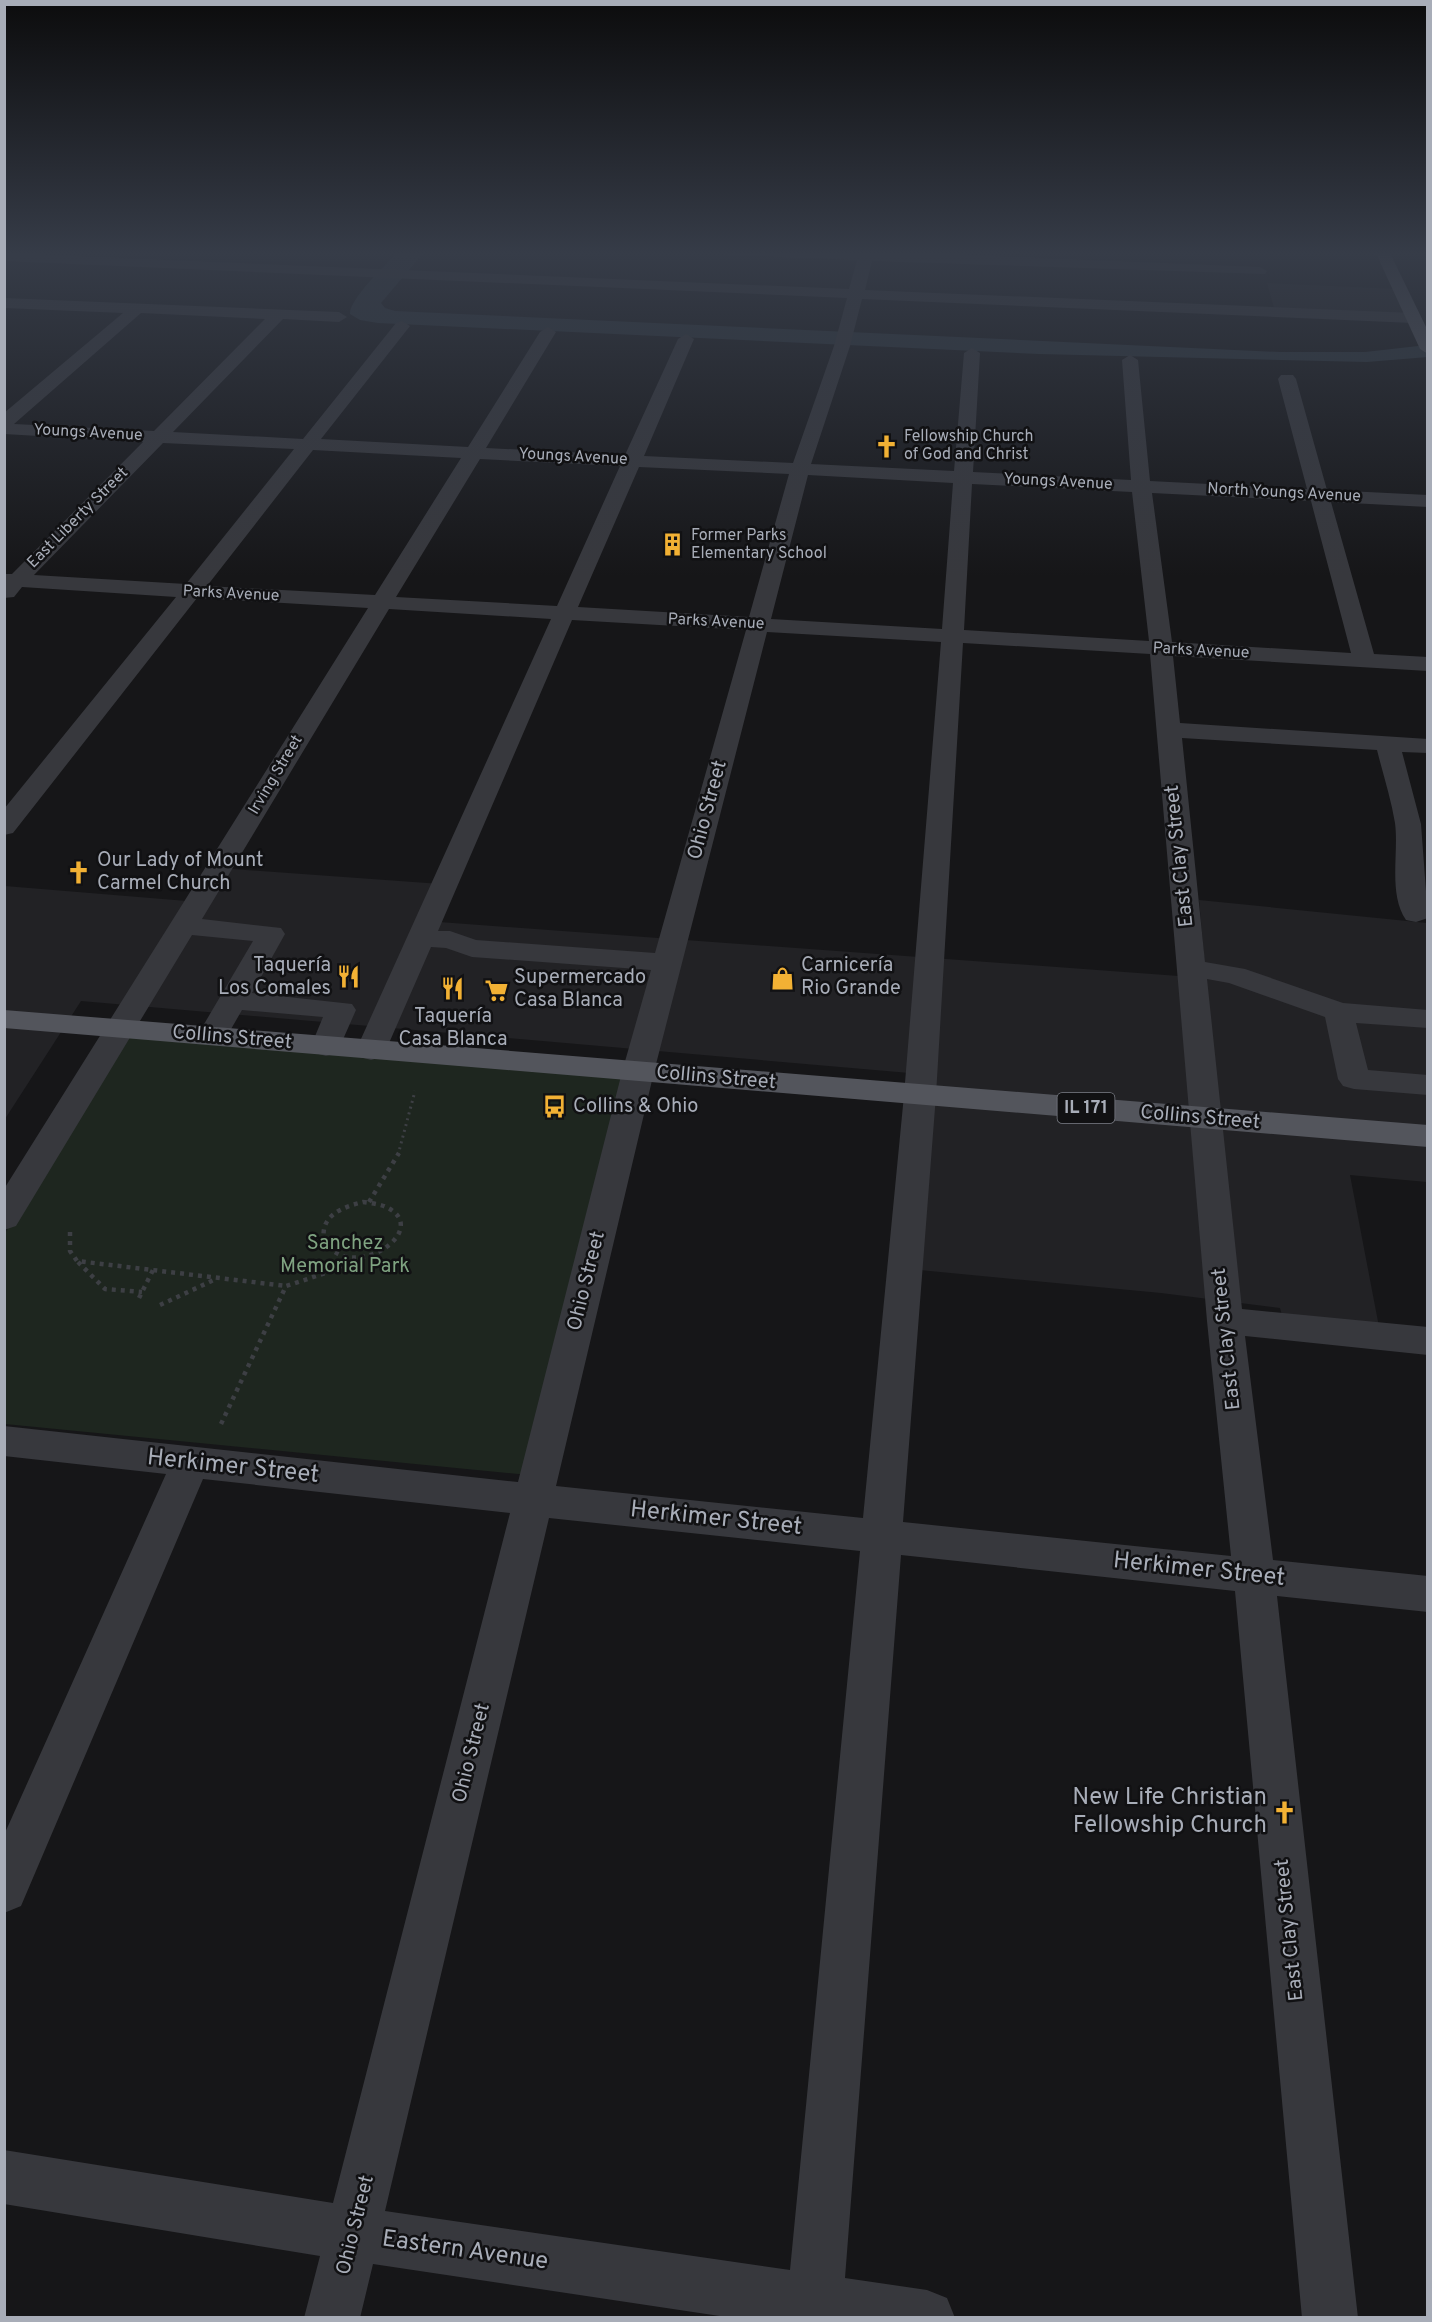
<svg xmlns="http://www.w3.org/2000/svg" width="1432" height="2322" font-family="Overpass,sans-serif">
  <style>
    .built { fill: #222225 }
    .green { fill: #1e261f }
    .water { fill: #2c353c }
    .lines { fill: none; stroke-linecap: round; stroke-linejoin: round }
    .path-far1 { stroke: #3d3f44; stroke-width: 3; stroke-dasharray: 2 4; stroke-linecap: butt }
    .path { stroke: #3d3f44; stroke-width: 4.5; stroke-dasharray: 4 5; stroke-linecap: butt }
    .minor { fill: #37383d; fill-rule: evenodd }
    .major { fill: #53555c; fill-rule: evenodd }
    .labels { text-anchor: middle; dominant-baseline: central; stroke-width: 5; stroke-linejoin: round; paint-order: stroke }
    .far-street-label { font-size: 16px; fill: #a8adb8; stroke: #111113 }
    .far-poi-label { font-size: 16px; fill: #a8adb8; stroke: #111113; text-anchor: start }
    .shield { fill: #111113; stroke: #7b7e86; stroke-width: 1.5 }
    .shield-label { font-size: 18px; font-weight: bold; fill: #a8adb8 }
    .street-label { font-size: 20px; fill: #a8adb8; stroke: #111113 }
    .poi-label { font-size: 20px; fill: #a8adb8; stroke: #111113; text-anchor: start }
    .park-label { font-size: 20px; fill: #7fa381; stroke: #111113 }
    .near-street-label { font-size: 24px; fill: #a8adb8; stroke: #111113 }
    .near-poi-label { font-size: 24px; fill: #a8adb8; stroke: #111113; text-anchor: end }
  </style>
  <rect width="100%" height="100%" fill="#161618"/>
  <g class="built">
    <path d="M1267,283L1398,289L1410,318L1275,311Z"/>
    <path d="M219,868L441,884L426,921L1206,978L1199,900L1427,923V1182L1350,1175L1380,1332L1284,1323L1280,1308L1161,1293L909,1269L921,1074L81,1001L5,1119V886L199,902Z"/>
  </g>
  <path class="green" d="M124,1033L625,1079L529,1475L5,1424V1233Z"/>
  <path class="water" d="M398,251H425L381,303L385,308L395,311L1280,352H1365L1427,345L1428,357L1367,362L1039,354L378,323L360,320L350,314C349,299 387,264 398,251Z"/>
  <g class="lines">
    <path class="path-far1" d="M398,1155L415,1091"/>
    <g class="path">
      <path d="M363,1202C370,1203 380,1204 386,1207C435,1230 349,1286 324,1240C320,1215 343,1207 363,1202Z"/>
      <path d="M369,1202L399,1153"/>
      <path d="M70,1232V1251L77,1261L286,1286"/>
      <path d="M78,1262L105,1289L142,1292"/>
      <path d="M139,1298L153,1270"/>
      <path d="M160,1305L216,1279"/>
      <path d="M221,1424L286,1286L338,1269L348,1257"/>
    </g>
    <path class="minor" d="M721,251H874L1260,267L1267,271L1265,274L872,261L865,290L1413,313L1421,318L1413,323L862,299L850,346L811,464L954,471L964,353L972,348L980,353L973,472L1131,480L1122,360L1130,355L1138,360L1150,481L1307,489L1278,379L1281,375H1293L1296,379L1327,490L1428,495V507L1331,502L1374,654L1428,657V671L1173,656L1180,723L1428,739V753L1402,752L1421,824L1428,918L1416,922L1406,920C1388,894 1399,853 1395,823C1391,799 1383,774 1377,750L1182,738L1205,962L1245,969L1343,1003L1428,1010V1028L1356,1023L1368,1070L1428,1075V1095L1354,1089L1343,1086L1338,1079L1325,1017L1229,983L1207,979L1242,1309L1428,1327V1355L1245,1336L1273,1560L1428,1576V1612L1277,1596L1358,2318H1302L1235,1591L901,1555L845,2278L927,2290L947,2298L955,2318H733L373,2264L360,2318H304L320,2256L4,2204V2150L333,2203L510,1513L203,1479L21,1906L4,1913V1835L166,1474L4,1456V1426L518,1482L622,1072L651,970L472,957L446,948L431,947L386,1050L382,1057L371,1060L360,1057L356,1050L551,619L389,609L202,919L281,928L285,934L252,993L352,1004L356,1010L337,1053L326,1056L315,1053L311,1046L323,1017L242,1010L223,1043L212,1045L201,1043L197,1036L253,941L192,935L16,1226L4,1230V1189L368,608L197,598L13,833L4,835V809L176,597L22,587L14,597L4,598V574H12L143,442L4,434V413L123,313L4,308V298L339,312L347,317L339,322L283,319L173,432L303,439L396,323L402,321L410,326L321,439L468,447L540,332L548,327L556,332L486,448L625,455L678,339L686,334L694,339L644,456L793,463L834,346L847,298L4,261V253L849,289L857,260L728,255ZM141,313L265,319L154,431L14,424ZM163,443L294,449L186,584L34,575ZM313,450L461,458L375,595L207,586ZM480,459L620,466L557,606L396,597ZM639,467L789,474L749,617L578,607ZM808,475L953,483L942,629L771,619ZM972,484L1132,492L1149,641L964,630ZM1152,493L1311,501L1351,653L1172,642ZM572,620L746,630L655,953L476,940L450,931H438ZM767,632L941,642L904,1095L863,1518L556,1486L654,1072ZM963,643L1150,654L1207,1321L1231,1556L903,1522L936,1095ZM549,1518L860,1551L790,2270L385,2211Z"/>
    <g class="major">
      <path d="M1375,251H1389L1428,331V354L1420,349Z"/>
      <path d="M4,1010L1428,1125V1147L4,1028Z"/>
    </g>
  </g>
  <linearGradient id="sky" x2="0" y2="1"><stop stop-color="#0c0c0d"/><stop offset="0.44" stop-color="#363c48"/><stop offset="1" stop-color="#363c48" stop-opacity="0"/></linearGradient>
  <rect width="1432" height="576" fill="url(#sky)"/>
  <defs>
    <symbol id="church-bare" viewBox="-9 -9 18 18"><path d="M-1.2-6h2.4v3.5h3.3v2.4h-3.3V6h-2.4V-.1h-3.3v-2.4h3.3Z" fill="#f2b134" stroke="#111113" stroke-width="2.5" paint-order="stroke"/></symbol>
    <symbol id="building-bare" viewBox="-9 -9 18 18"><path d="M-4-6H4V6H1V3H-1V6H-4ZM-2.5-4.3h1.7v1.8h-1.7ZM.8-4.3h1.7v1.8H.8ZM-2.5-1h1.7V.8h-1.7ZM.8-1h1.7V.8H.8Z" fill="#f2b134" stroke="#111113" stroke-width="2.5" paint-order="stroke"/></symbol>
    <symbol id="restaurant-bare" viewBox="-9 -9 18 18"><path d="M-5-6h1v4h1v-4h1v4h1v-4h1v5L-1.5 .5V6h-2V.5L-5-1ZM5-6V6H3V1.5H1.5Q1.5-4 5-6Z" fill="#f2b134" stroke="#111113" stroke-width="2.5" paint-order="stroke"/></symbol>
    <symbol id="shop-bare" viewBox="-9 -9 18 18"><path d="M-5-2.5h2.3a2.7 3.5 0 0 1 5.4 0H5L5.5 6h-11ZM-1.5-2.5h3a1.5 2.3 0 0 0-3 0Z" fill="#f2b134" stroke="#111113" stroke-width="2.5" paint-order="stroke"/></symbol>
    <symbol id="supermarket-bare" viewBox="-9 -9 18 18"><path d="M-6-5.5h2.5l.6 2H6L4.5 2H-2.5L-4.4-4H-6ZM-1.5 3.2a1.3 1.3 0 1 0 .1 0ZM3 3.2a1.3 1.3 0 1 0 .1 0Z" fill="#f2b134" stroke="#111113" stroke-width="2.5" paint-order="stroke"/></symbol>
    <symbol id="bus-bare" viewBox="-9 -9 18 18"><path d="M-5-6H5V4H4V6H2V4H-2V6H-4V4H-5ZM-3.5-4V0h7V-4ZM-3.5 1.2v1.5H-2V1.2ZM2 1.2v1.5H3.5V1.2Z" fill="#f2b134" stroke="#111113" stroke-width="2.5" paint-order="stroke"/></symbol>
  </defs>
  <g fill-rule="evenodd">
    <use href="#church-bare" x="870" y="430" width="33" height="33"/>
    <use href="#building-bare" x="656" y="528" width="33" height="33"/>
    <use href="#church-bare" x="62" y="856" width="33" height="33"/>
    <use href="#restaurant-bare" x="332" y="960" width="33" height="33"/>
    <use href="#shop-bare" x="766" y="962" width="33" height="33"/>
    <use href="#restaurant-bare" x="436" y="972" width="33" height="33"/>
    <use href="#supermarket-bare" x="480" y="974" width="33" height="33"/>
    <use href="#bus-bare" x="538" y="1090" width="33" height="33"/>
    <use href="#church-bare" x="1268" y="1796" width="33" height="33"/>
  </g>
  <g class="labels">
    <g class="far-street-label">
      <text transform="translate(88 433) rotate(3)">Youngs Avenue</text>
      <text transform="translate(573 457) rotate(3)">Youngs Avenue</text>
      <text transform="translate(1058 482) rotate(3)">Youngs Avenue</text>
      <text transform="translate(1284 493) rotate(3)">North Youngs Avenue</text>
      <text transform="translate(78 518) rotate(-45)">East Liberty Street</text>
      <text transform="translate(231 594) rotate(3)">Parks Avenue</text>
      <text transform="translate(716 622) rotate(3)">Parks Avenue</text>
      <text transform="translate(1201 651) rotate(3)">Parks Avenue</text>
      <text transform="translate(276 775) rotate(-59)">Irving Street</text>
    </g>
    <g class="far-poi-label">
      <text x="904" y="437">Fellowship Church<tspan x="904" dy="18">of God and Christ</tspan></text>
      <text x="691" y="536">Former Parks<tspan x="691" dy="18">Elementary School</tspan></text>
    </g>
    <rect class="shield" x="1057.5" y="1093" width="57" height="30" rx="4.5"/>
    <g class="shield-label">
      <text x="1086" y="1108">IL 171</text>
    </g>
    <g class="street-label">
      <text transform="translate(708 810) rotate(-75)">Ohio Street</text>
      <text transform="translate(1180 856) rotate(-96)">East Clay Street</text>
      <text transform="translate(232 1038) rotate(5)">Collins Street</text>
      <text transform="translate(716 1078) rotate(5)">Collins Street</text>
      <text transform="translate(1200 1118) rotate(5)">Collins Street</text>
      <text transform="translate(587 1281) rotate(-76)">Ohio Street</text>
      <text transform="translate(1227 1339) rotate(-96)">East Clay Street</text>
      <text transform="translate(472 1753) rotate(-76)">Ohio Street</text>
      <text transform="translate(1290 1930) rotate(-96)">East Clay Street</text>
      <text transform="translate(356 2225) rotate(-76)">Ohio Street</text>
    </g>
    <g class="poi-label">
      <text x="97" y="861">Our Lady of Mount<tspan x="97" dy="23">Carmel Church</tspan></text>
      <text x="331" y="966" text-anchor="end">Taquería<tspan x="331" dy="23">Los Comales</tspan></text>
      <text x="801" y="966">Carnicería<tspan x="801" dy="23">Rio Grande</tspan></text>
      <text x="514" y="978">Supermercado<tspan x="514" dy="23">Casa Blanca</tspan></text>
      <text x="453" y="1017" text-anchor="middle">Taquería<tspan x="453" dy="23">Casa Blanca</tspan></text>
      <text x="573" y="1107">Collins &amp; Ohio</text>
    </g>
    <g class="park-label">
      <text x="345" y="1244">Sanchez<tspan x="345" dy="23">Memorial Park</tspan></text>
    </g>
    <g class="near-street-label">
      <text transform="translate(233 1467) rotate(6)">Herkimer Street</text>
      <text transform="translate(716 1519) rotate(6)">Herkimer Street</text>
      <text transform="translate(1199 1570) rotate(6)">Herkimer Street</text>
      <text transform="translate(465 2251) rotate(8)">Eastern Avenue</text>
    </g>
    <g class="near-poi-label">
      <text x="1267" y="1798">New Life Christian<tspan x="1267" dy="28">Fellowship Church</tspan></text>
    </g>
  </g>
  <rect width="1432" height="2322" fill="none" stroke="#a8adb8" stroke-width="12"/>
</svg>
